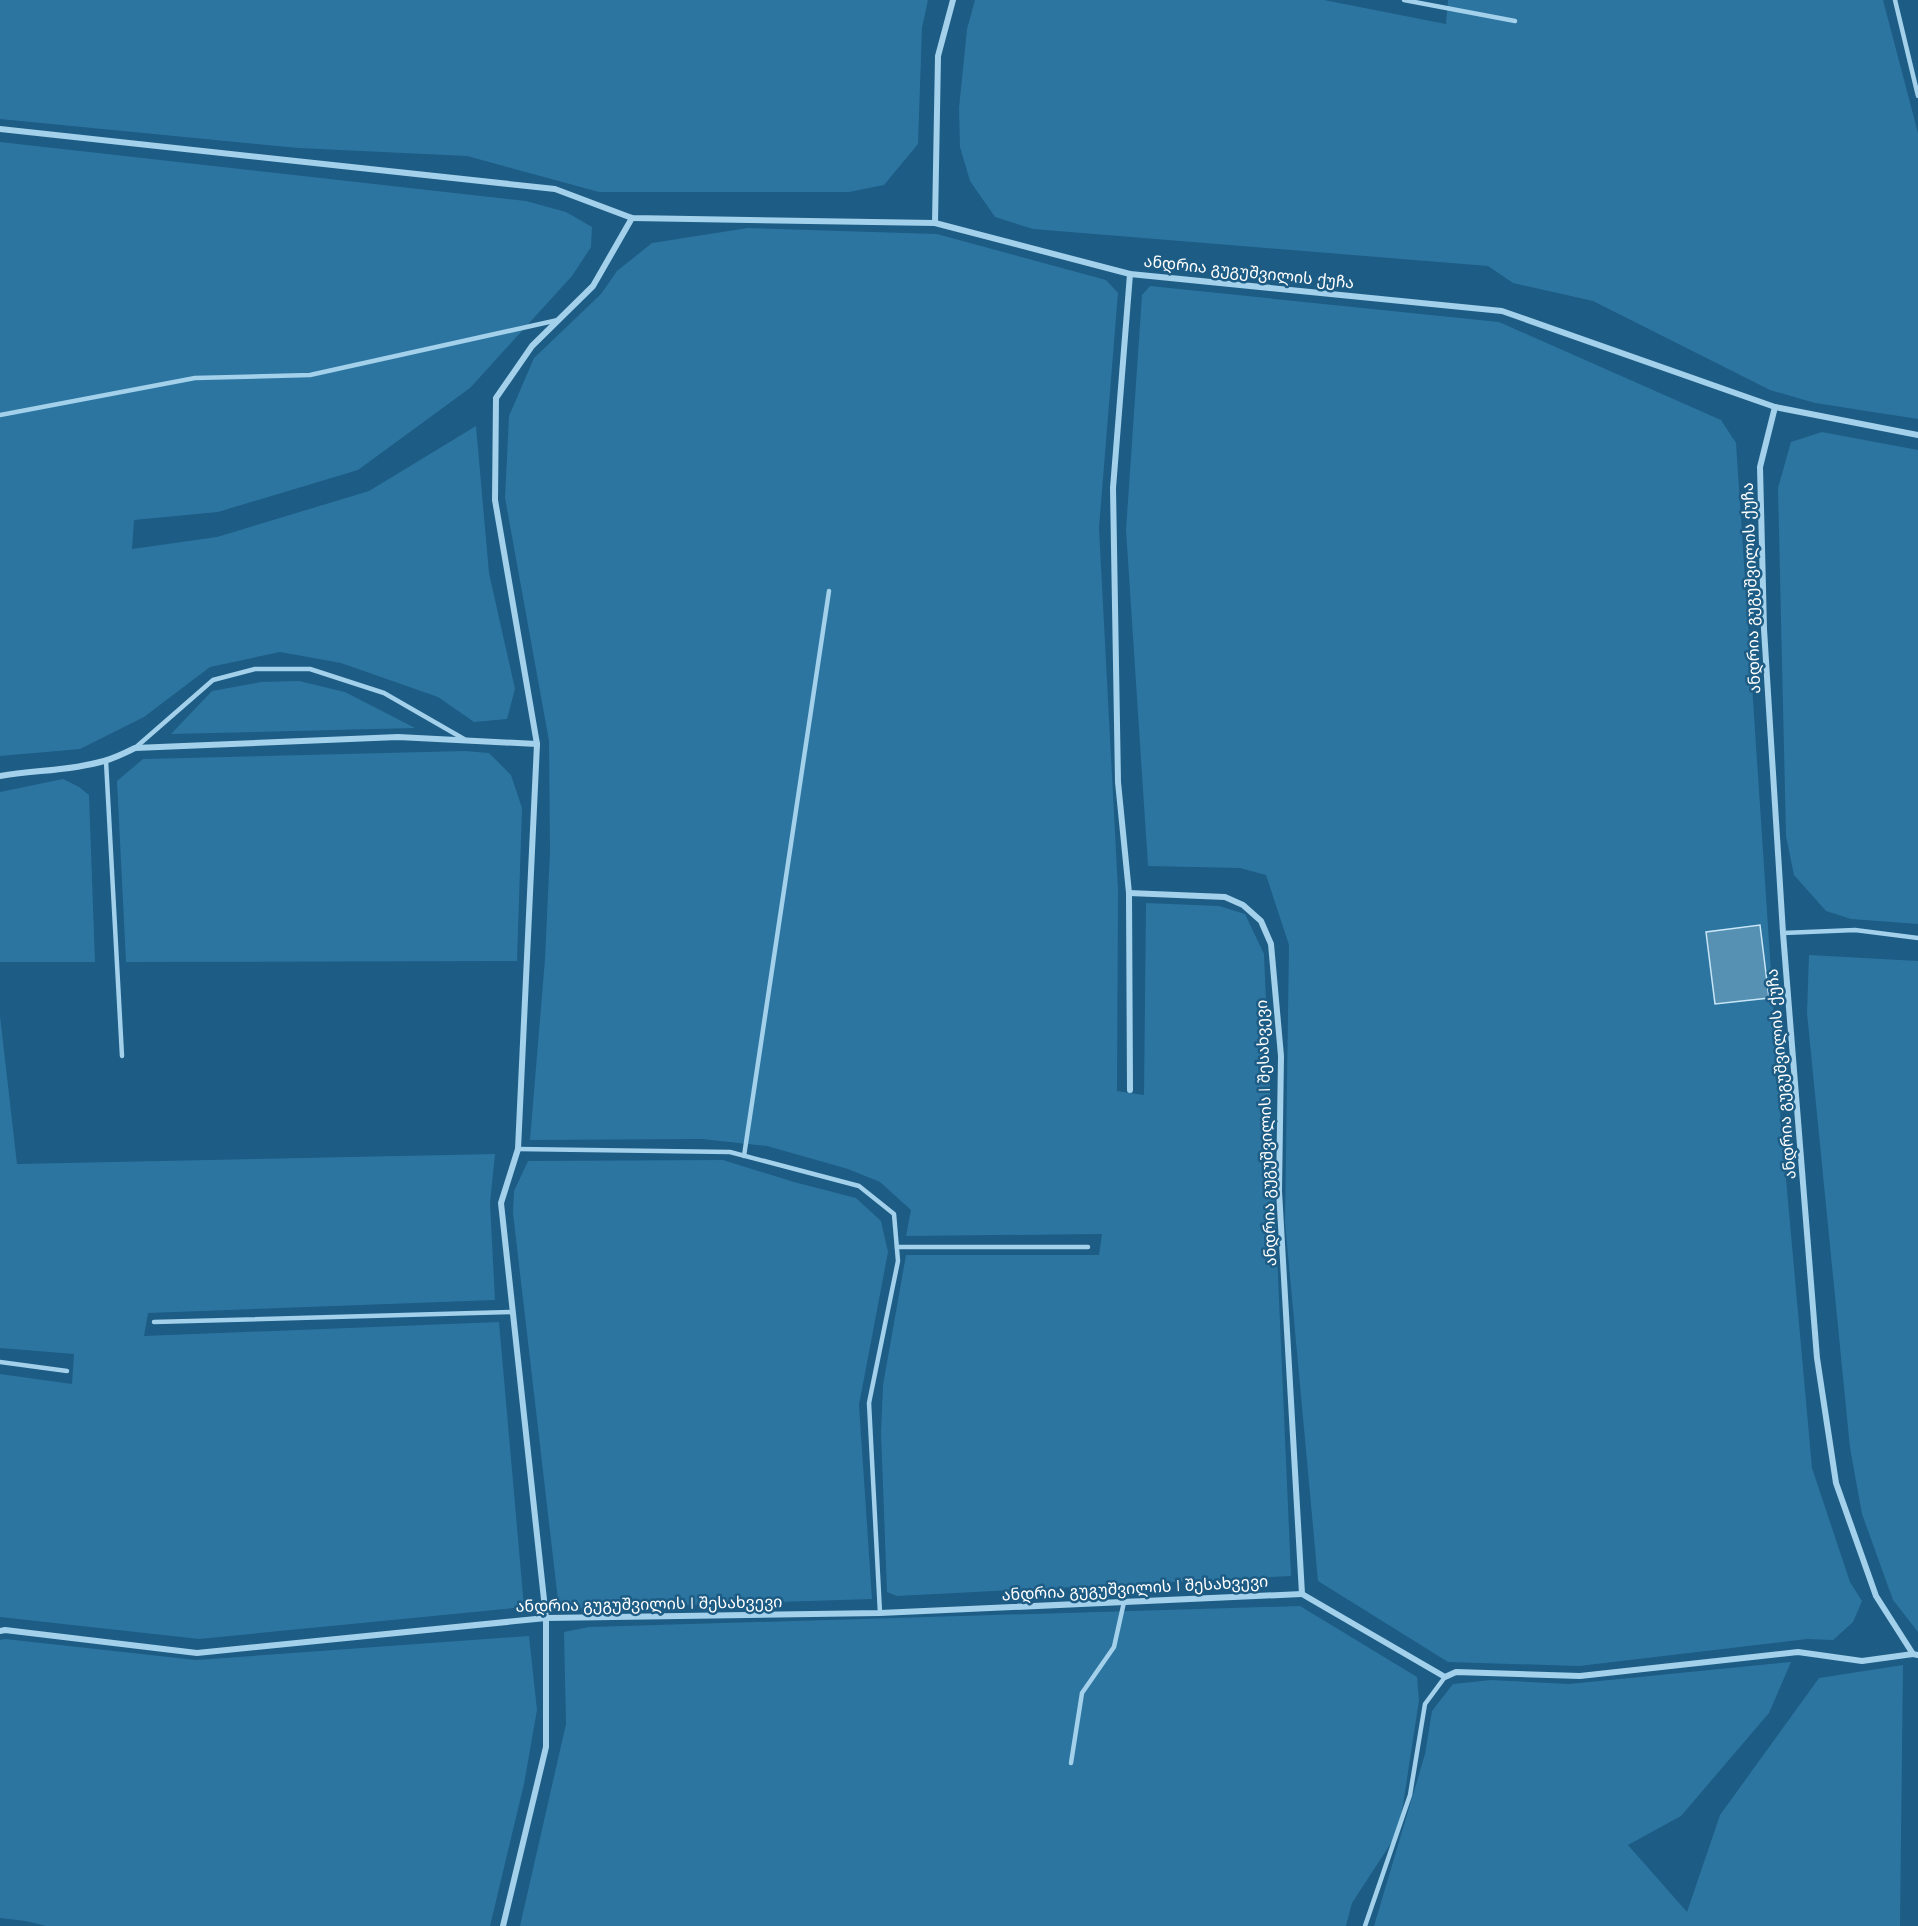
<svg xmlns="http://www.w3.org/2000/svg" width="1918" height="1926" font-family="Montserrat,'Noto Sans Georgian',sans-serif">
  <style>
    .green { fill: #2c75a0 }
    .building { fill: #5691b4; stroke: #c8e6f8; stroke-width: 1.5 }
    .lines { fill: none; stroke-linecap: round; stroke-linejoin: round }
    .service { stroke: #a3d0ea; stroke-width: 4.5 }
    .minor { stroke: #a3d0ea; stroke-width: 6 }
    .labels { text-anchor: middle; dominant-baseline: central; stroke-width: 5; stroke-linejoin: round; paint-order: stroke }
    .street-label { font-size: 16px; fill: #fff; stroke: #1d5c84 }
  </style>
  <rect width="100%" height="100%" fill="#1d5c84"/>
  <g class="green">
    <path d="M0,0H928L922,28L918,144L884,185L849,192H599L467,156L298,148L0,119Z"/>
    <path d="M975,0H1324L1446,24L1448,0H1883L1918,133V419L1815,403L1770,390L1593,301L1513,283L1488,266L1033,229L995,217L970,181L960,147L959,108L967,29Z"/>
    <path d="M0,142L526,201L566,212L592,227L591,247L572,276L470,388L358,470L218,512L134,520L132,549L217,537L369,491L476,426L489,573L515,689L507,719L474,722L438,697L341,663L280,652L210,667L144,717L80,749L0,756Z"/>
    <path d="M748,228L937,234L1106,280L1118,293L1099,528L1118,890L1117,1091L1144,1095L1146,903L1219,906L1245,914L1264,954L1291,1576L897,1596L887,1592L881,1433L883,1385L906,1255H1099L1102,1234L906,1236L911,1210L880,1182L848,1169L767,1146L702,1139L530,1140L545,959L550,851L549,741L505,498L509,416L534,358L601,294L617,271L652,243Z"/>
    <path d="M1150,286L1499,322L1721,420L1736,443L1781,1123L1812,1468L1850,1582L1862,1601L1853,1622L1833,1640L1807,1639L1579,1666L1448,1662L1318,1581L1285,1222L1289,945L1266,875L1240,868L1148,866L1126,530L1142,295Z"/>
    <path d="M1822,432L1918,450V924L1851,919L1826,911L1794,875L1786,836L1778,488L1791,442Z"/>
    <path d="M299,681L345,692L415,728L171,734L212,691L261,682Z"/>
    <path d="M465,751L489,753L511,775L522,808L517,961L126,962L117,781L143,759Z"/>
    <path d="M63,779L79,787L89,795L95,962H0V792Z"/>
    <path d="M1809,955L1918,961V1632L1893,1600L1862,1514L1850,1448L1807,1013Z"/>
    <path d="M0,1016L17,1164L495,1154L490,1203L495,1300L148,1313L144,1336L499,1322L524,1607L199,1639L0,1617V1374L72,1384L74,1354L0,1348Z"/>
    <path d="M723,1160L794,1182L856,1198L881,1221L888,1252L859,1405L872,1599L559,1609L513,1213L514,1191L528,1161Z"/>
    <path d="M1300,1606L1417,1677L1419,1700L1399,1831L1352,1903L1346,1926H520L566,1724L564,1632L589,1627Z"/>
    <path d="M529,1636L537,1710L524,1784L490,1926H46L26,1921L0,1918V1640L5,1639L196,1660Z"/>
    <path d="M1791,1662L1769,1713L1681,1816L1628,1845L1687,1912L1720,1815L1819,1678L1903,1665L1900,1926H1374L1425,1754L1432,1711L1453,1684L1491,1680L1569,1684Z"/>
  </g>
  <path class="building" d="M1760,925L1769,998L1715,1004L1706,932Z"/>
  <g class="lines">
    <g class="service">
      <path d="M1404,0L1515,21"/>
      <path d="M1895,0L1918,96"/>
      <path d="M0,415L195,378L310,375L558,320"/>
      <path d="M135,748L213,680L255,669H310L384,693L464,739"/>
      <path d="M106,761L122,1056"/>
      <path d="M1783,933L1855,930L1918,938"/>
      <path d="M518,1149L730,1152L859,1186L894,1214L898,1261L869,1403L880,1613"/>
      <path d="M744,1156L829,591"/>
      <path d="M897,1247H1088"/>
      <path d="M154,1322L513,1312"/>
      <path d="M0,1362L67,1371"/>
      <path d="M1071,1763L1082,1693L1114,1647L1124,1602"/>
      <path d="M1365,1926L1410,1795L1425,1704L1445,1677"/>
    </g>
    <g class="minor">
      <path d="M0,129L555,189L632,218L935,223L1130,274L1502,311L1775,407L1918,435"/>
      <path d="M935,223L938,56L953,0"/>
      <path d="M1130,274L1113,488L1118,782L1129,893L1130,1090"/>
      <path d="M1775,407L1760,467L1764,629L1783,933L1817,1358L1836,1483L1876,1596L1913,1654L1918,1655"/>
      <path d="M0,776C34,770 70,771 104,761C115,758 125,753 135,748L398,737L537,744"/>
      <path d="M1129,893L1225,897L1243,905L1261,921L1271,944L1281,1056L1279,1191L1302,1594L1445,1677L1456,1672L1580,1676L1798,1652L1862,1661L1913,1654"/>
      <path d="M0,1631L5,1630L197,1653L546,1618L880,1613L1302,1594"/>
      <path d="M503,1926L546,1747V1618L501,1203L518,1149L537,744L495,500L496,398L532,346L593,286L632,218"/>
    </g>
  </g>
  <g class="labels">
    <g class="street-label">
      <text transform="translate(1249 272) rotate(6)">ანდრია გუგუშვილის ქუჩა</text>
      <text transform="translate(1751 588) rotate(-92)">ანდრია გუგუშვილის ქუჩა</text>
      <text transform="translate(1781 1074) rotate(-95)">ანდრია გუგუშვილის ქუჩა</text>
      <text transform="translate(1266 1133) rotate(-92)">ანდრია გუგუშვილის I შესახვევი</text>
      <text transform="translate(1135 1588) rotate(-3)">ანდრია გუგუშვილის I შესახვევი</text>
      <text transform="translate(649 1604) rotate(-1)">ანდრია გუგუშვილის I შესახვევი</text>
    </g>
  </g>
</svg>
